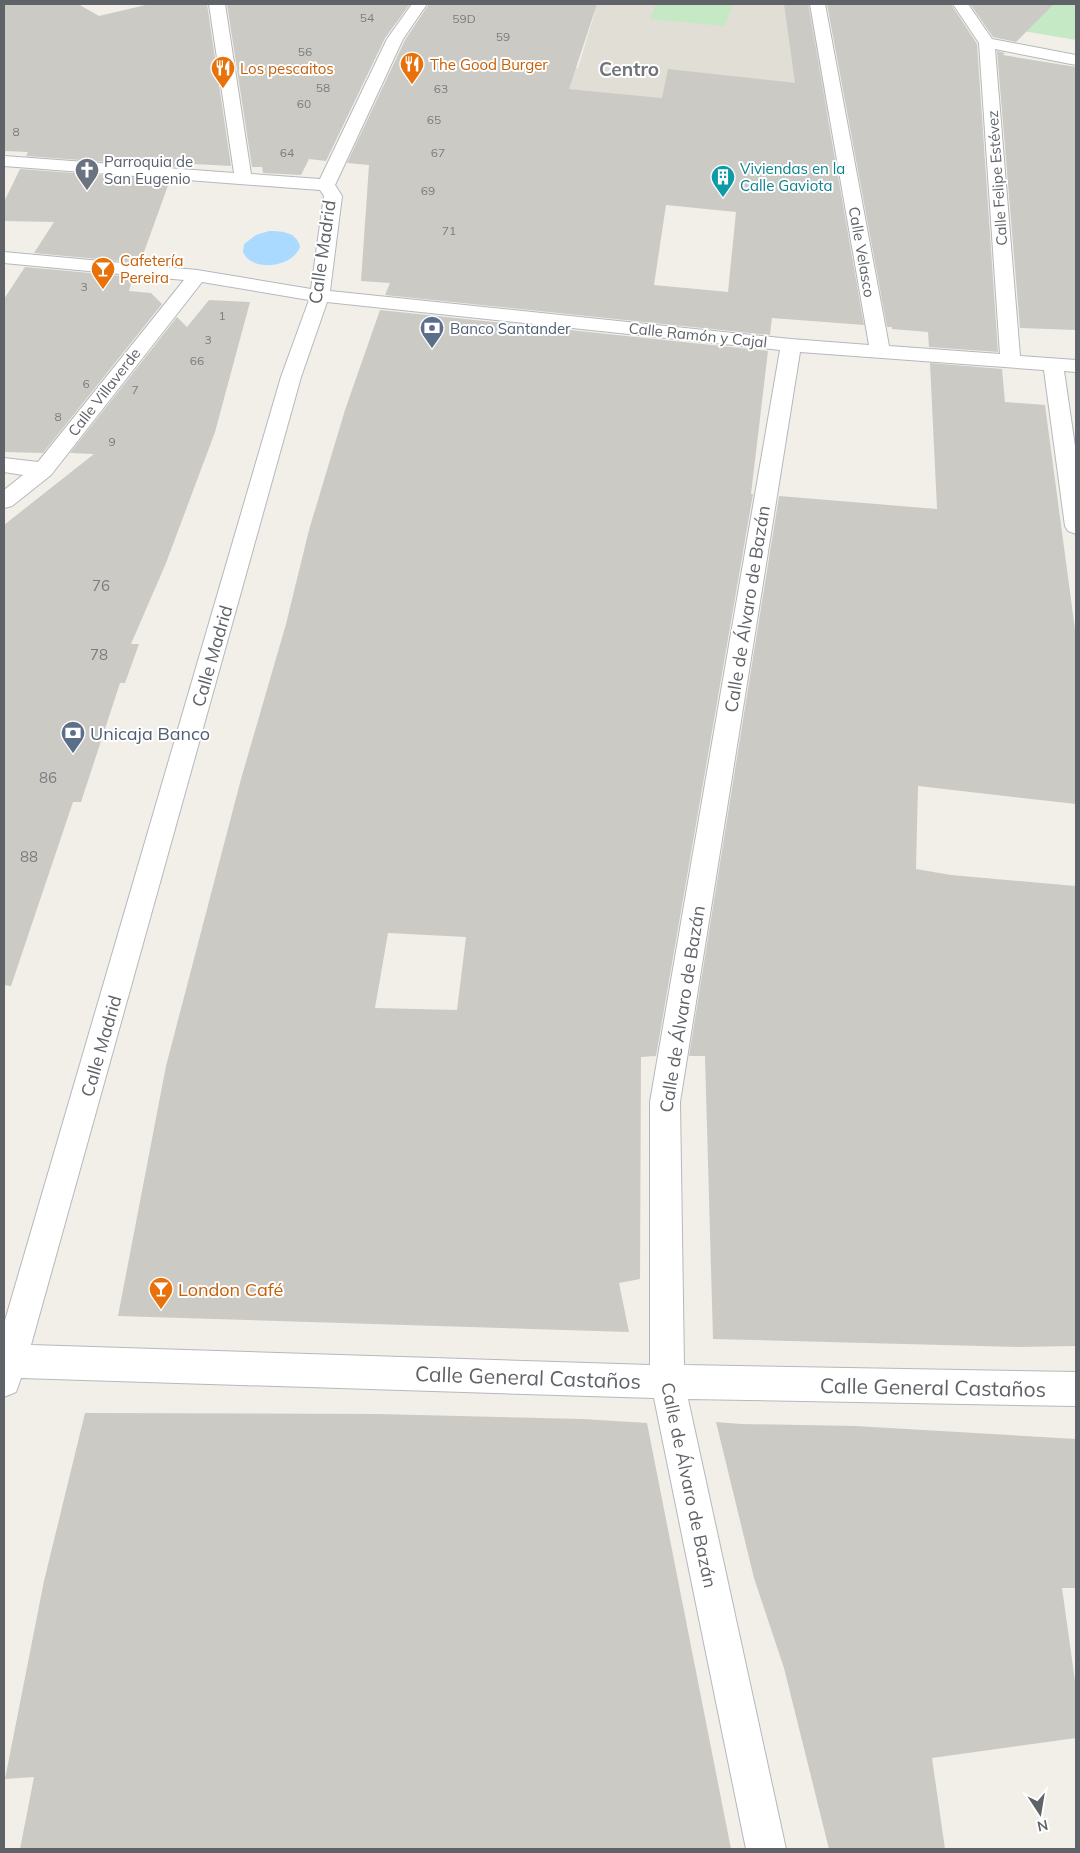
<svg xmlns="http://www.w3.org/2000/svg" width="1080" height="1853" font-family="Mulish,sans-serif">
  <style>
    .education { fill: #e1ded6 }
    .green { fill: #c5e8c5 }
    .water { fill: #aadaff }
    .building { fill: #cccac5; fill-rule: evenodd }
    .lines { fill: none; stroke-linecap: round; stroke-linejoin: round }
    .street-casing { stroke: #b5b8bc; stroke-width: 2 }
    .street { fill: #fff; fill-rule: evenodd }
    .labels { text-anchor: middle; dominant-baseline: central; stroke-width: 4; stroke-linejoin: round; paint-order: stroke }
    .far-number-label { font-size: 12px; fill: #7a7d7f }
    .far-food-label { font-size: 15px; fill: #c56008; stroke: #fff; text-anchor: start }
    .far-worship-label { font-size: 15px; fill: #5b616d; stroke: #fff; text-anchor: start }
    .far-culture-label { font-size: 15px; fill: #0d838f; stroke: #fff; text-anchor: start }
    .far-street-label { font-size: 15px; fill: #5f6368; stroke: #fff }
    .far-service-label { font-size: 15px; fill: #4e5e75; stroke: #fff; text-anchor: start }
    .number-label { font-size: 15px; fill: #7a7d7f }
    .street-label { font-size: 18px; fill: #5f6368; stroke: #fff }
    .service-label { font-size: 18px; fill: #4e5e75; stroke: #fff; text-anchor: start }
    .food-label { font-size: 18px; fill: #c56008; stroke: #fff; text-anchor: start }
    .far-district-label { font-size: 19px; font-weight: bold; fill: #70757a; stroke: #fff }
    .near-street-label { font-size: 21px; fill: #5f6368; stroke: #fff }
  </style>
  <rect width="100%" height="100%" fill="#f1efe8"/>
  <path class="education" d="M574,4H812L828,115L579,90H549L526,63L578,68L595,12L572,9Z"/>
  <g class="green">
    <path d="M656,4H733L725,26L650,19Z"/>
    <path d="M982,4H1076V40L999,27Z"/>
  </g>
  <path class="water" d="M269,231C282,231 297,232 300,247C293,267 252,273 243,252L244,244L256,235Z"/>
  <g class="building">
    <path d="M4,4H78L99,16L150,4H207L231,166L176,163L174,167L26,156L28,152L4,151Z"/>
    <path d="M227,4H410L385,38L326,161L309,159L301,175L263,173L262,167H252Z"/>
    <path d="M429,4H597L569,89L662,98L668,69L795,83L784,4H808L864,325L772,318L770,335L385,295L390,283L361,281L369,165L347,163L405,40ZM666,205L736,212L728,292L654,285Z"/>
    <path d="M827,4H951L977,44L998,352L929,347L928,332L892,329V327H887Z"/>
    <path d="M970,4H1054L1016,42L993,37Z"/>
    <path d="M997,51L1005,53L1003,55L1076,67V330L1020,328Z"/>
    <path d="M20,169L170,180L140,263L34,253L54,222L4,221V202Z"/>
    <path d="M25,267L133,277L129,291L151,293L162,304L43,453L4,452V299Z"/>
    <path d="M209,300L250,302L215,432L166,563L131,644H139L125,683H120L81,802H73L11,986L4,985V525L94,454L70,453L177,317L187,327Z"/>
    <path d="M380,310L768,351L751,494H753L656,1056L641,1057L640,1279L619,1283L629,1332L118,1316L166,1066L241,779L286,624L309,530L345,410ZM388,933L466,937L457,1010L375,1008Z"/>
    <path d="M930,363L1002,369L1005,402L1045,405L1076,637V804L918,786L916,869L951,875L1076,886V1346L1018,1347L713,1339L705,1056H689L779,496L937,509Z"/>
    <path d="M85,1413L378,1414L583,1419L647,1423L731,1849H20L34,1777L5,1779L44,1581Z"/>
    <path d="M716,1422L741,1424L855,1426L1076,1439V1588H1062L1076,1688V1738L932,1758L945,1849H829L784,1668L754,1578Z"/>
  </g>
  <g class="lines">
    <defs>
      <path id="street" d="M209,4H225L251,174L320,179L387,39L412,4H427L403,39L335,185L342,196L330,291L791,339L869,345L810,4H825L889,346L1000,354L979,43L953,4H968L992,39L1076,55V65L995,49L1020,356L1076,360V372L1064,371L1076,453V534L1068,531L1065,526L1044,370L800,352L680,1102L684,1365L1076,1372V1406L688,1399L786,1849H746L654,1398L21,1378L16,1392L4,1397V1324L281,377L309,300L202,282L51,475L12,506L4,508V490L23,475L4,472V458L38,462L184,280L4,263V252L197,270L311,289L324,196L320,190L4,166V156L234,173ZM327,302L780,350L650,1102V1365L31,1345L301,377Z"/>
    </defs>
    <use href="#street" class="street-casing"/>
    <use href="#street" class="street"/>
  </g>
  <defs>
    <symbol id="restaurant-pin" viewBox="-11 -11 22 30"><path d="M0 17L-7.5 6A9.5 9.5 0 1 1 7.5 6Z" fill="#e8710a" stroke="#fff"/><path d="M-5-6h1v4h1v-4h1v4h1v-4h1v5L-1.5 .5V6h-2V.5L-5-1ZM5-6V6H3V1.5H1.5Q1.5-4 5-6Z" fill="#fff"/></symbol>
    <symbol id="church-pin" viewBox="-11 -11 22 30"><path d="M0 17L-7.5 6A9.5 9.5 0 1 1 7.5 6Z" fill="#6b7280" stroke="#fff"/><path d="M-1.2-6h2.4v3.5h3.3v2.4h-3.3V6h-2.4V-.1h-3.3v-2.4h3.3Z" fill="#fff"/></symbol>
    <symbol id="building-pin" viewBox="-11 -11 22 30"><path d="M0 17L-7.5 6A9.5 9.5 0 1 1 7.5 6Z" fill="#0f9aa8" stroke="#fff"/><path d="M-4-6H4V6H1V3H-1V6H-4ZM-2.5-4.3h1.7v1.8h-1.7ZM.8-4.3h1.7v1.8H.8ZM-2.5-1h1.7V.8h-1.7ZM.8-1h1.7V.8H.8Z" fill="#fff"/></symbol>
    <symbol id="bar-pin" viewBox="-11 -11 22 30"><path d="M0 17L-7.5 6A9.5 9.5 0 1 1 7.5 6Z" fill="#e8710a" stroke="#fff"/><path d="M-6-5H6L.8 .8V4.5H3.5V6h-7V4.5H-.8V.8Z" fill="#fff"/></symbol>
    <symbol id="bank-pin" viewBox="-11 -11 22 30"><path d="M0 17L-7.5 6A9.5 9.5 0 1 1 7.5 6Z" fill="#5c6f8a" stroke="#fff"/><path d="M-6-4H6V4H-6ZM0-2.3a2.3 2.3 0 1 0 0 4.6a2.3 2.3 0 1 0 0-4.6Z" fill="#fff"/></symbol>
  </defs>
  <g fill-rule="evenodd">
    <use href="#restaurant-pin" x="398" y="50" width="28" height="38"/>
    <use href="#restaurant-pin" x="209" y="54" width="28" height="38"/>
    <use href="#church-pin" x="73" y="156" width="28" height="38"/>
    <use href="#building-pin" x="709" y="163" width="28" height="38"/>
    <use href="#bar-pin" x="89" y="255" width="28" height="38"/>
    <use href="#bank-pin" x="418" y="314" width="28" height="38"/>
    <use href="#bank-pin" x="59" y="719" width="28" height="38"/>
    <use href="#bar-pin" x="147" y="1275" width="28" height="38"/>
  </g>
  <g class="labels">
    <g class="far-number-label">
      <text x="367" y="17">54</text>
      <text x="464" y="18">59D</text>
      <text x="503" y="36">59</text>
      <text x="305" y="51">56</text>
      <text x="323" y="87">58</text>
      <text x="441" y="88">63</text>
      <text x="304" y="103">60</text>
      <text x="434" y="119">65</text>
      <text x="16" y="131">8</text>
      <text x="287" y="152">64</text>
      <text x="438" y="152">67</text>
      <text x="428" y="190">69</text>
      <text x="449" y="230">71</text>
      <text x="84" y="286">3</text>
      <text x="222" y="315">1</text>
      <text x="208" y="339">3</text>
      <text x="197" y="360">66</text>
      <text x="86" y="383">6</text>
      <text x="135" y="389">7</text>
      <text x="58" y="416">8</text>
      <text x="112" y="441">9</text>
    </g>
    <g class="far-food-label">
      <text x="430" y="64">The Good Burger</text>
      <text x="240" y="68">Los pescaitos</text>
      <text x="120" y="260">Cafetería<tspan x="120" dy="17">Pereira</tspan></text>
    </g>
    <g class="far-worship-label">
      <text x="104" y="161">Parroquia de<tspan x="104" dy="17">San Eugenio</tspan></text>
    </g>
    <g class="far-culture-label">
      <text x="740" y="168">Viviendas en la<tspan x="740" dy="17">Calle Gaviota</tspan></text>
    </g>
    <g class="far-street-label">
      <text transform="translate(997 178) rotate(-94)">Calle Felipe Estévez</text>
      <text transform="translate(862 252) rotate(80)">Calle Velasco</text>
      <text transform="translate(698 335) rotate(6)">Calle Ramón y Cajal</text>
      <text transform="translate(104 392) rotate(-52)">Calle Villaverde</text>
    </g>
    <g class="far-service-label">
      <text x="450" y="328">Banco Santander</text>
    </g>
    <g class="number-label">
      <text x="101" y="585">76</text>
      <text x="99" y="654">78</text>
      <text x="48" y="777">86</text>
      <text x="29" y="856">88</text>
    </g>
    <g class="street-label">
      <text transform="translate(322 252) rotate(-82)">Calle Madrid</text>
      <text transform="translate(747 609) rotate(-81)">Calle de Álvaro de Bazán</text>
      <text transform="translate(212 656) rotate(-74)">Calle Madrid</text>
      <text transform="translate(682 1009) rotate(-81)">Calle de Álvaro de Bazán</text>
      <text transform="translate(101 1046) rotate(-74)">Calle Madrid</text>
      <text transform="translate(689 1485) rotate(78)">Calle de Álvaro de Bazán</text>
    </g>
    <g class="service-label">
      <text x="90" y="733">Unicaja Banco</text>
    </g>
    <g class="food-label">
      <text x="178" y="1289">London Café</text>
    </g>
    <g class="far-district-label">
      <text x="629" y="69">Centro</text>
    </g>
    <g class="near-street-label">
      <text transform="translate(528 1377) rotate(2)">Calle General Castaños</text>
      <text transform="translate(933 1387) rotate(1)">Calle General Castaños</text>
    </g>
  </g>
  <rect width="1080" height="1853" fill="none" stroke="#5f6368" stroke-width="10"/>
  <g transform="translate(1040 1813) rotate(168)" stroke="#ffffff" stroke-width="4" paint-order="stroke">
  <path d="M0-4L9 19L0 12L-9 19Z" fill="#5f6368"/>
  <text y="-8" font-size="14" font-weight="bold" text-anchor="middle" fill="#5f6368">N</text>
  </g>
</svg>
